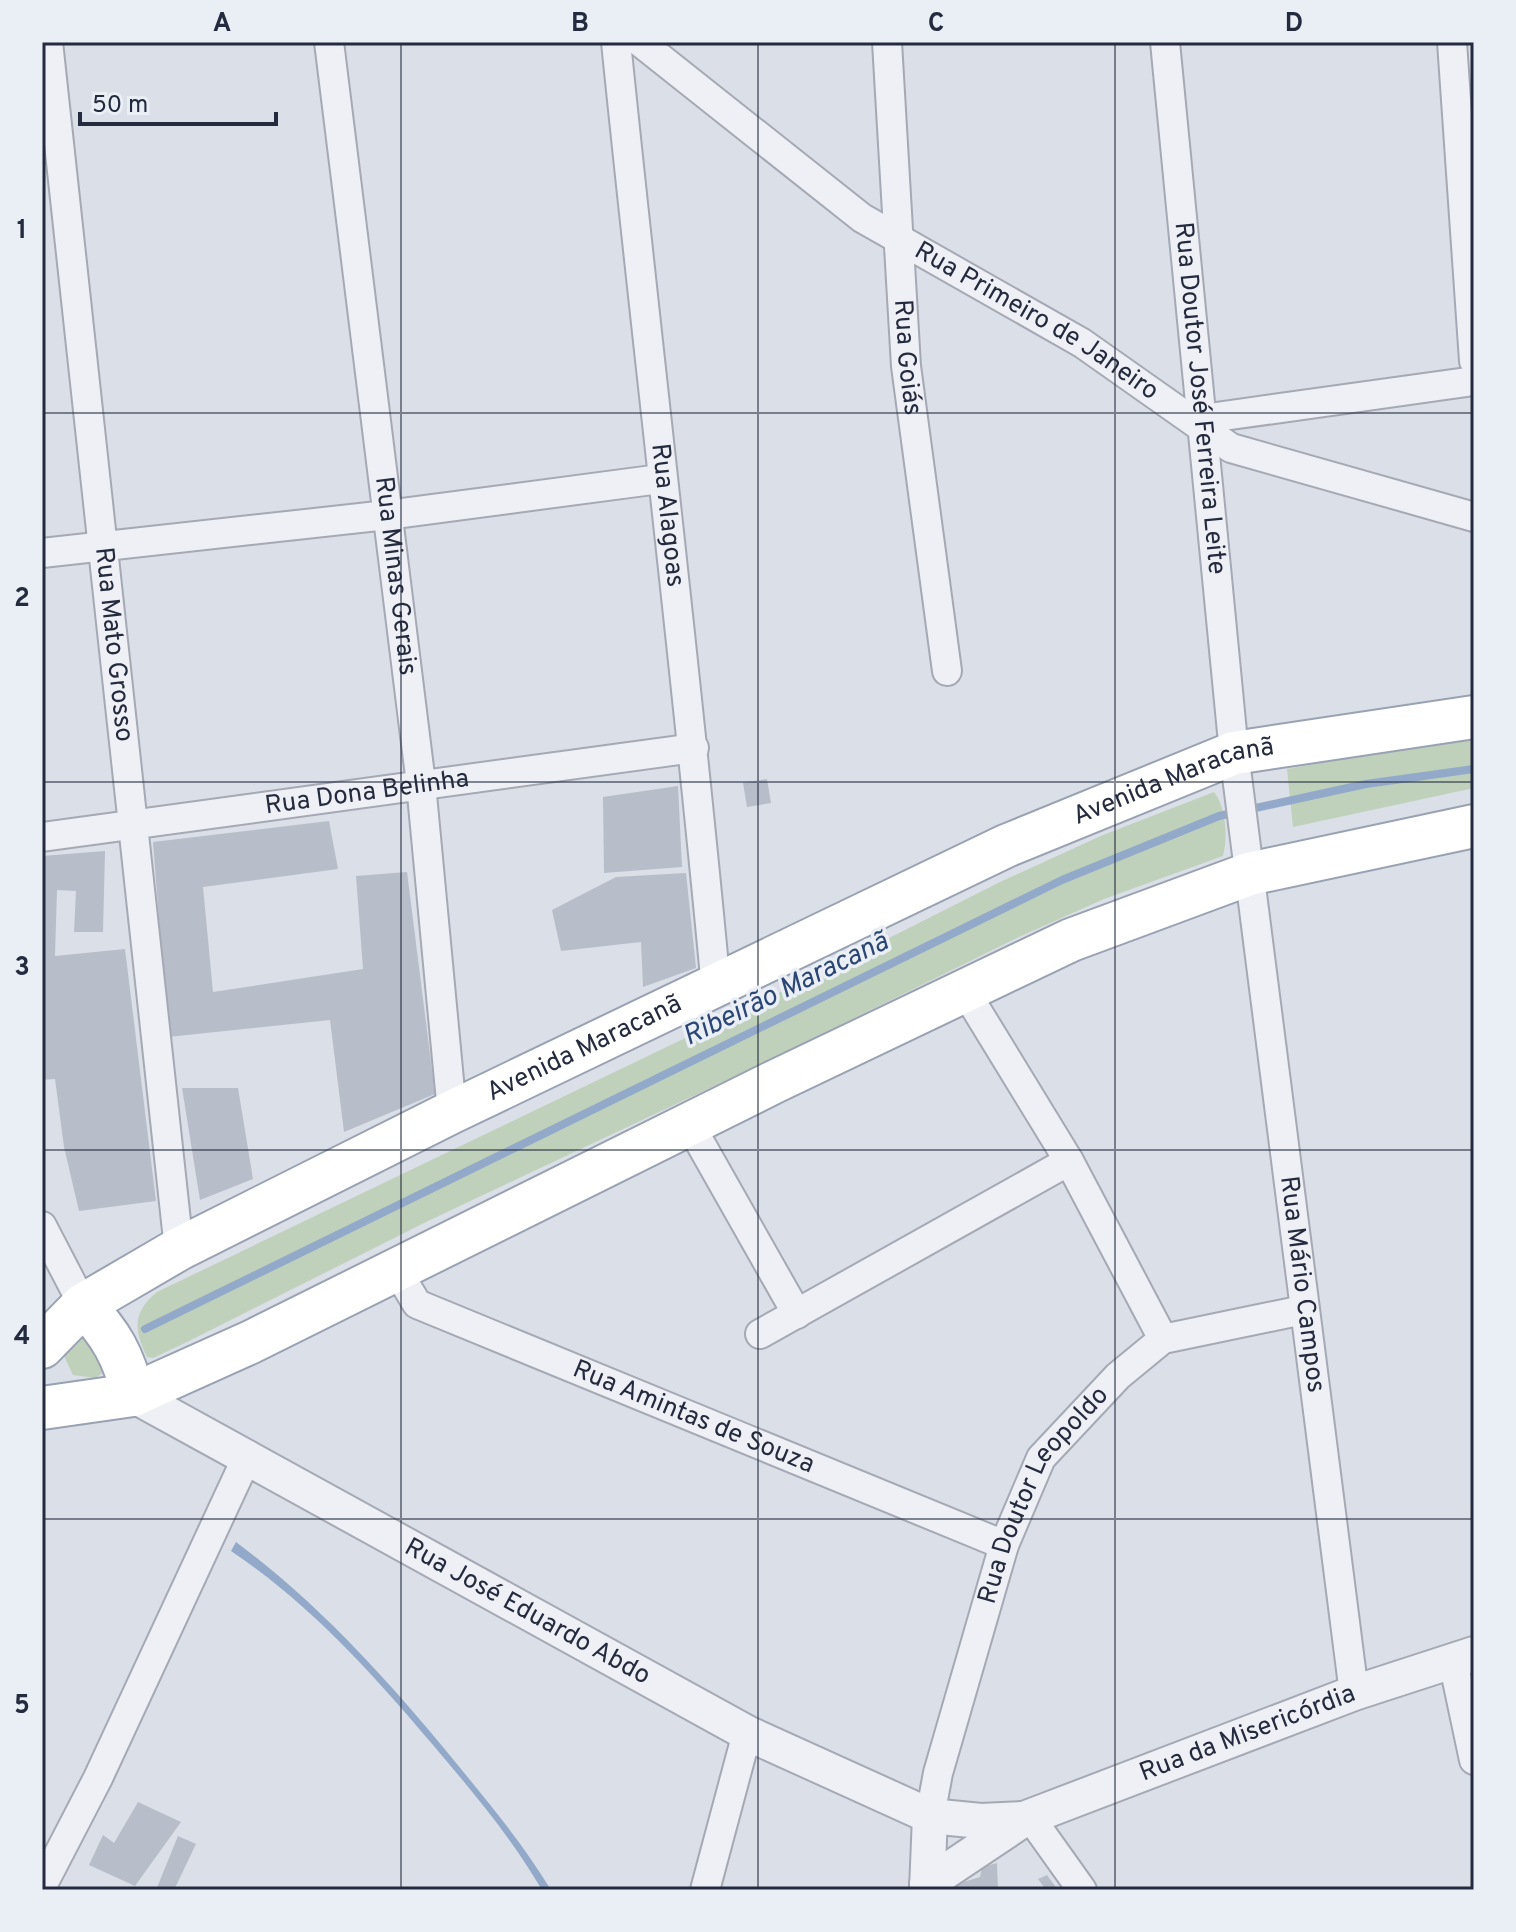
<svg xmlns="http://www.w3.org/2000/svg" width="1516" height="1932" font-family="Overpass,sans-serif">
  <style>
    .green { fill: #bfd1bb }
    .water { fill: #92a9ca }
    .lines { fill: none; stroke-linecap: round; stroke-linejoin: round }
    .stream { stroke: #92a9ca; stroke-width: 8 }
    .building { fill: #b8bdca }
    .minor-casing { stroke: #a4a9b4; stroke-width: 32 }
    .tertiary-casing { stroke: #a4a9b4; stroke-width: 38 }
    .primary-casing { stroke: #99a2b3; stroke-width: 46 }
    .minor { stroke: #eef0f5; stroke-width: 28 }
    .tertiary { stroke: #eef0f5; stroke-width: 34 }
    .primary { stroke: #fff; stroke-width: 42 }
    .grid { fill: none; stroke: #242b3e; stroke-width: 2; stroke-opacity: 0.55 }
    .labels { text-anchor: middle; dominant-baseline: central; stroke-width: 7; stroke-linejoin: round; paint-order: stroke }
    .street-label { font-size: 26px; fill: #242b3e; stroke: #eaeef5 }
    .water-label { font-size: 28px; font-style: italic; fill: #2b4674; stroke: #eaeef5 }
    .neatline { fill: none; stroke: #242b3e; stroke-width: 3 }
    .grid-label { font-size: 26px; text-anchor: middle; font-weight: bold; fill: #242b3e }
  </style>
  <rect width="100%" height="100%" fill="#dbdfe7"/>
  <g class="green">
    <path d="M1474,739V788L1293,827L1287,769L1411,745Z"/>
    <path d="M1214,792C1226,807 1228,837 1223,856L1104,899L1019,937L761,1064L428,1221L189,1341L153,1358L147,1357C134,1329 132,1313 157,1292L808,979L1000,882L1103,835Z"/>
    <path d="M83,1332L108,1368L96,1378L73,1375L63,1354Z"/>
  </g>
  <path class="water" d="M236,1542C319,1604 386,1678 452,1758C487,1801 522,1842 551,1890H542C511,1837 472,1791 433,1745C372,1673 310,1604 231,1551Z"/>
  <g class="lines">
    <path class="stream" d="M145,1329L1062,880L1219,816L1366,784L1474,769"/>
  </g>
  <g class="building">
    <path d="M767,779L771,803L747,807L743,783Z"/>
    <path d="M678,786L682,867L604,873L603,797Z"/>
    <path d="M329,821L338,869L203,887L213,992L363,969L356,876L407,872L435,1094L344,1132L330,1020L168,1037L153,842Z"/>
    <path d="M105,851L103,932H74L76,891L57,890L55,956L125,949L156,1201L79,1211L64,1147L55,1079L42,1080V856Z"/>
    <path d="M686,873L696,968L643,987L641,942L561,951L552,910L616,877Z"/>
    <path d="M182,1088H238L253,1179L200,1200Z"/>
    <path d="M138,1802L181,1822L135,1886L89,1865L103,1835L114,1843Z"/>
    <path d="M178,1836L196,1844L174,1890H156Z"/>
    <path d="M997,1863L998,1890H937L980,1877L982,1867Z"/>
    <path d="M1047,1875L1058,1890H1040L1044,1887L1038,1879Z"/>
  </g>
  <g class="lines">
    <defs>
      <g id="minor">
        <path id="s1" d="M48,42L179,1249"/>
        <path id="s2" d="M329,42L421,784L452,1112"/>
        <path id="s3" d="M616,42C648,357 687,672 716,988"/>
        <path id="s4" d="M640,42L862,218L1082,343L1231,448L1474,517"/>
        <path id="s5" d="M887,42L906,366L947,671"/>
        <path id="s6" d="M1165,42L1234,753L1354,1693"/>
        <path d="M1452,42L1474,361"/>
        <path d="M1202,419L1474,381"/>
        <path d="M42,553L387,515L660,479"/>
        <path id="s7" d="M42,837L694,748"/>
        <path d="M965,991L1069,1161L1163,1339"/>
        <path d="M690,1125L797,1314"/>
        <path d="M42,1226L83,1305"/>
        <path id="s8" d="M398,1272L417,1304L1004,1545"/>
        <path d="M760,1334L1069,1161"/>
        <path d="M1453,1661L1474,1760"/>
        <path id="s9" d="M930,1816L938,1773L1004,1545L1041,1458L1118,1376L1163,1339L1303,1310"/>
        <path d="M1030,1817L1082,1890"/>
        <path d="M42,1886L98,1778L248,1455"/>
        <path d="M705,1890L747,1733"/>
      </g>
      <g id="tertiary">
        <path id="s10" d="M133,1395L747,1733L930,1816L981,1821L1024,1819"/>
        <path id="s11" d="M927,1884L1024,1819L1354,1693L1474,1654"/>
        <path d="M927,1890L930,1816"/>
      </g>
      <g id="primary">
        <path d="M83,1305C111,1333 124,1357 133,1395"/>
        <path id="s12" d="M42,1347L83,1305L179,1249L452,1112L1006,846L1234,753L1474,717"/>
        <path d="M42,1408L133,1395L251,1342L774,1082L1071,940L1249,874L1474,826"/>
      </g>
    </defs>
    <use href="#minor" class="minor-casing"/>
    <use href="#tertiary" class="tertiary-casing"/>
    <use href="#primary" class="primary-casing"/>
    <use href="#minor" class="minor"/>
    <use href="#tertiary" class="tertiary"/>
    <use href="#primary" class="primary"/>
  </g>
  <path class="grid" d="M401,42V1890M758,42V1890M1115,42V1890M42,413H1474M42,782H1474M42,1150H1474M42,1519H1474"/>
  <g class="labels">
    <g class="street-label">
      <text stroke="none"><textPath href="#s4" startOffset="486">Rua Primeiro de Janeiro</textPath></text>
      <text stroke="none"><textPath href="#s5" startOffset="316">Rua Goiás</textPath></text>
      <text stroke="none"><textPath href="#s6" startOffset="358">Rua Doutor José Ferreira Leite</textPath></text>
      <text stroke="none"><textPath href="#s3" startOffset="476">Rua Alagoas</textPath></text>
      <text stroke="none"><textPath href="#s2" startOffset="538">Rua Minas Gerais</textPath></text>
      <text stroke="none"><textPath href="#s1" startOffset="606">Rua Mato Grosso</textPath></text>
      <text stroke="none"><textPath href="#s12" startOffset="1270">Avenida Maracanã</textPath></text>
      <text stroke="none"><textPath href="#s7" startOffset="328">Rua Dona Belinha</textPath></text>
      <text stroke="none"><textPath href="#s12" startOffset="622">Avenida Maracanã</textPath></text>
      <text stroke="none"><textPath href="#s6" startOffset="1250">Rua Mário Campos</textPath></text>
      <text stroke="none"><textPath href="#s8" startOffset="336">Rua Amintas de Souza</textPath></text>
      <text stroke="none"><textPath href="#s9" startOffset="344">Rua Doutor Leopoldo</textPath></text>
      <text stroke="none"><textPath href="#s10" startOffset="450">Rua José Eduardo Abdo</textPath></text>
      <text stroke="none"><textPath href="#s11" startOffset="356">Rua da Misericórdia</textPath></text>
    </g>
    <g class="water-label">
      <text transform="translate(786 990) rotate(-26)">Ribeirão Maracanã</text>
    </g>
  </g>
  <rect width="1516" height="1932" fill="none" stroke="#eaeef5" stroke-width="88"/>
  <path d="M80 112v12h196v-12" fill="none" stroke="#242b3e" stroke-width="4"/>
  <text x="92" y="112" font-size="24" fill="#242b3e" stroke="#eaeef5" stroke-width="6" paint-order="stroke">50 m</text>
  <rect x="44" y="44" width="1428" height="1844" class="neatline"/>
  <g class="grid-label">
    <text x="222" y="31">A</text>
    <text x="580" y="31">B</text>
    <text x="936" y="31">C</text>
    <text x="1294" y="31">D</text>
    <text x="22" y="238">1</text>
    <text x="22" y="606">2</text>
    <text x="22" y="975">3</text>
    <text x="22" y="1344">4</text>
    <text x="22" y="1713">5</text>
  </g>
</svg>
